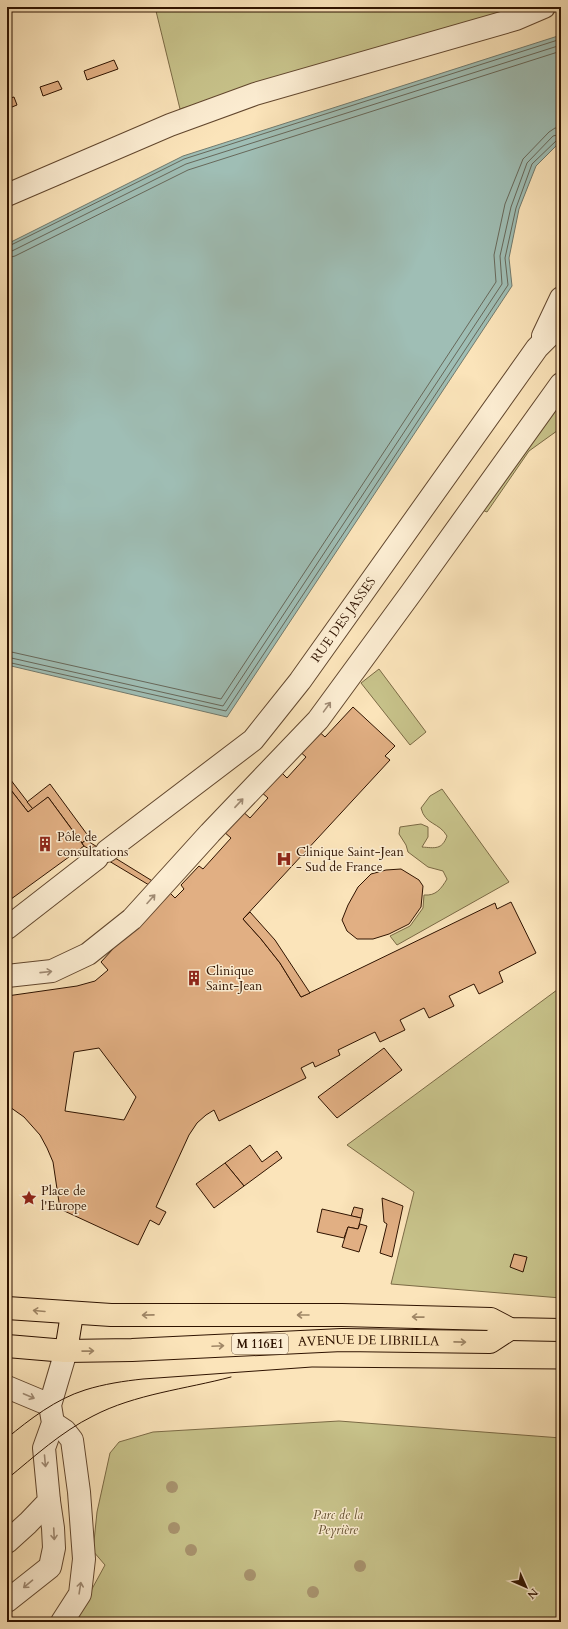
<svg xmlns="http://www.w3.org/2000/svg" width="568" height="1629" font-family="Cardo,serif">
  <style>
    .green { fill: #c7c28a; stroke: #7b6a45 }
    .water { fill: #9fbeb5; stroke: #727a6d }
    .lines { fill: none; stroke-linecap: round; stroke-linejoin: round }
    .shore { stroke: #67685a; stroke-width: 1 }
    .building { fill: #e1af83; stroke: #2f1300; fill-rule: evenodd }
    .minor-casing { stroke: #62472e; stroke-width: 24 }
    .major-casing { stroke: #2f1300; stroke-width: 24 }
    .minor { stroke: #fcedd2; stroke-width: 22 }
    .major { stroke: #fbe4ba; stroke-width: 22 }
    .tram { stroke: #2f1300; stroke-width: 1 }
    .tree { fill: #a8936e }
    .oneway { stroke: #a08b74 }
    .oneway2 { stroke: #9f8666 }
    .labels { text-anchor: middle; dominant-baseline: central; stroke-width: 3; stroke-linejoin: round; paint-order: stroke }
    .shield { fill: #fcedd2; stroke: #6c543f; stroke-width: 1 }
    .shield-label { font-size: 12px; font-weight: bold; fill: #2f1300 }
    .street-label { font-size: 13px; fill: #2f1300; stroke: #fcedd2 }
    .poi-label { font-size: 13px; fill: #2f1300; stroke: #fcedd2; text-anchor: start }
    .park-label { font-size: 13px; font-style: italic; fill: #645030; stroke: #fcedd2 }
  </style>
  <rect width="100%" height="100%" fill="#fbe4ba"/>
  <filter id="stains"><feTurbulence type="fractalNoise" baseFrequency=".005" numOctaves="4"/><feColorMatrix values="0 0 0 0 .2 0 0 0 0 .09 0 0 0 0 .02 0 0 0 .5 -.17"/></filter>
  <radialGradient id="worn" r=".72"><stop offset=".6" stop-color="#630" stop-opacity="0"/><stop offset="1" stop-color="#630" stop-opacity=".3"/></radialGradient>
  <g class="green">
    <path d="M155,7H519L498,15L180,109Z"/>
    <path d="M561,397V428L529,451L487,512L477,508Z"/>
    <path d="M379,669L426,732L410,745L361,683Z"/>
    <path d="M442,789L509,882L397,945L390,936L410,926L423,908L424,895C436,896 441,889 447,879L443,871L428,867L408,852L406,845L399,834L400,827L421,824L428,827V837L422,847C435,848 442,850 447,836C439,822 425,825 421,808L430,796Z"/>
    <path d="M561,987V1298L391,1284L414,1192L347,1145Z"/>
    <path d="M339,1421L561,1438V1622H74L105,1565L93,1551L97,1512L110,1453L119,1442L153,1432Z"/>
  </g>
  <path class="water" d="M561,35V141L536,166L519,209L509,258L512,286L227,717L7,665V244L183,156Z"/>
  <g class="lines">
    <g class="shore">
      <path d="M7,247L184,159L561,39"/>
      <path d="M7,252L12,251L186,164L561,45"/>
      <path d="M7,258L15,256L188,170L561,51"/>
      <path d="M7,651L221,699L496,282L494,255L505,204L523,159L549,132L555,128H561"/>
      <path d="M7,657L223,706L502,284L500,256L511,207L527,163L553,136L561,134"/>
      <path d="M7,662L226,711L508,285L505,258L516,208L532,164L557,140L561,139"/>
    </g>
  </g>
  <g class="building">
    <path d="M114,60L118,69L87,80L84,71Z"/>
    <path d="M58,81L62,89L43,96L40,87Z"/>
    <path d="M14,97L17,105L7,109V99Z"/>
    <path d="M353,707L395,746L385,756L390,760L243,919L261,939L280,963L301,997L495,903L497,909L511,902L536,953L499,972L503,982L479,994L474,984L449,996L454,1006L429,1018L424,1008L400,1020L405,1030L380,1042L375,1032L338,1050L340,1055L315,1067L313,1062L301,1068L306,1078L219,1121L214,1110L206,1115L197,1123L189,1135L156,1207L166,1212L159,1225L150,1220L138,1245L60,1209L53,1162L47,1148L40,1135L24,1117L7,1105V996L77,986L95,981L108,970L101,962L167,890L175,898L184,889L181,885L199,866L203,869L231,838L223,831L241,810L250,818L268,798L260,791L279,770L287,778L306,757L298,750L316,729L325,737ZM99,1048L136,1097L124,1120L65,1111L74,1052Z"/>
    <path d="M7,775L33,809L28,812L7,785Z"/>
    <path d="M50,784L89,837L82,843L48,797L33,809L27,802Z"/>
    <path d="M7,785L28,812L48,797L84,846L7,902Z"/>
    <path d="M86,840L167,890L164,894L84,846L82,843Z"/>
    <path d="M401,869L419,880L423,886L421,907L409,924L389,934L373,939H357L347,931L342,920L348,905L358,887L371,874L386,870Z"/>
    <path d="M250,912L275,940L310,993L301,997L280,963L261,939L243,919Z"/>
    <path d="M384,1048L402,1070L337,1118L318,1097Z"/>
    <path d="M250,1145L262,1162L277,1151L282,1158L244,1186L225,1163Z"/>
    <path d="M225,1163L244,1186L214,1208L196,1184Z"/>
    <path d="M382,1198L403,1206L392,1257L380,1253L387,1224L384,1222Z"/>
    <path d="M354,1207L363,1209L361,1218L351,1216Z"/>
    <path d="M322,1209L361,1218L358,1229L348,1227L344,1238L317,1232Z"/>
    <path d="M360,1224L367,1226L359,1252L342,1247L348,1227L358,1229Z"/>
    <path d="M514,1254L527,1257L523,1272L510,1267Z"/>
  </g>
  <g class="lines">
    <defs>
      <g id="minor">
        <path d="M7,195L170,125L255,94L516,19L544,7"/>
        <path d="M543,336L561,298"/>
        <path id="s1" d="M107,851L253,740L300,681L537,348L561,324"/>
        <path d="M7,928L97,858"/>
        <path d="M7,976L52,971L88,954L132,919L210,833L318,720L411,593L561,384"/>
        <path d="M7,1387L50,1405"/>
        <path d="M53,1423L65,1431L72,1440L79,1492L84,1559L80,1594L62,1622"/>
        <path d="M7,1542L28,1523L49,1501L44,1448L53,1423L50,1405L66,1351"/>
        <path d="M7,1601L50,1567L54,1548L53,1528L49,1501"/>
      </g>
      <g id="major">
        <path d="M7,1308L111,1315H342L491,1319L510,1329L561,1330"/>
        <path id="s2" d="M7,1346L66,1351L132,1350L342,1340L490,1342L510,1329"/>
        <path d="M66,1351L72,1314"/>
      </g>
    </defs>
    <use href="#minor" class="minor-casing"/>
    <use href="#major" class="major-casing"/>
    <use href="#minor" class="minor"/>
    <use href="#major" class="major"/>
    <g class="tram">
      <path d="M7,1438C30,1419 56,1399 85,1390C104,1384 124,1381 143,1379L312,1367L561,1369"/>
      <path d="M7,1479C35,1456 61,1432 93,1416C135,1394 186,1389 231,1377"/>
    </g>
  </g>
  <g class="tree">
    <circle cx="172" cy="1487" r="6"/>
    <circle cx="174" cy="1528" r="6"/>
    <circle cx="191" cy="1550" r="6"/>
    <circle cx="360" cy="1566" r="6"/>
    <circle cx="250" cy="1575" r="6"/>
    <circle cx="313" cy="1592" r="6"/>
  </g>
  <defs><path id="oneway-shaft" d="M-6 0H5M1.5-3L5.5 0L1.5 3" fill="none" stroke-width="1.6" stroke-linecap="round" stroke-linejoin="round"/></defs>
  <g class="oneway">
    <use href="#oneway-shaft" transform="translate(327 707) rotate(-54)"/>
    <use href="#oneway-shaft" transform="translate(239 803) rotate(-47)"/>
    <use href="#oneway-shaft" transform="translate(151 899) rotate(-48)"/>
    <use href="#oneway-shaft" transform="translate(46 972) rotate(-6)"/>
    <use href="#oneway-shaft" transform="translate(29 1396) rotate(23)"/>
    <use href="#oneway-shaft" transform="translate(45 1461) rotate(85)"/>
    <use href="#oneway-shaft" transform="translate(54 1534) rotate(87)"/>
    <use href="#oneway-shaft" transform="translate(28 1584) rotate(140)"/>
    <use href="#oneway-shaft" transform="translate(80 1588) rotate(-81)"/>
  </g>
  <g class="oneway2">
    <use href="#oneway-shaft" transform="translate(39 1311) rotate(-175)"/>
    <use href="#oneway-shaft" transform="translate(148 1315) rotate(179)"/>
    <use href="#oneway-shaft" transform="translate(303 1315) rotate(180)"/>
    <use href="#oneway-shaft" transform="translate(418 1317) rotate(-179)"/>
    <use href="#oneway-shaft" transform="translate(460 1342) rotate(1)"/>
    <use href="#oneway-shaft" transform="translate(218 1346) rotate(-3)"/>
    <use href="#oneway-shaft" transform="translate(88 1351) rotate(-1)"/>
  </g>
  <defs>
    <symbol id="building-bare" viewBox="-9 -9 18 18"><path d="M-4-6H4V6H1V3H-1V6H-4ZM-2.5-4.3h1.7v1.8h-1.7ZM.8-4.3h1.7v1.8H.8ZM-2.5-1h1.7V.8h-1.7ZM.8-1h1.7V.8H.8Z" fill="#8f2418" stroke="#fcedd2" stroke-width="2.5" paint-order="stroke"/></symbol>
    <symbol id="hospital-bare" viewBox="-9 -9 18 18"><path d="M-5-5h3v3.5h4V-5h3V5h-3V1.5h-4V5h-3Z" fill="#8f2418" stroke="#fcedd2" stroke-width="2.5" paint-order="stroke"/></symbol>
    <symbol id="sight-bare" viewBox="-9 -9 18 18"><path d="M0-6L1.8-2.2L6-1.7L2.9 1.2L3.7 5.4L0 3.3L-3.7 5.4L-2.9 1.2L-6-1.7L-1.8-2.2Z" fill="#8f2418" stroke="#fcedd2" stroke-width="2.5" paint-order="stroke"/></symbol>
  </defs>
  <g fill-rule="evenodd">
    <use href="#building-bare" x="34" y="833" width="22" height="22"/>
    <use href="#hospital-bare" x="273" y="848" width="22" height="22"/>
    <use href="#building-bare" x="183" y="967" width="22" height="22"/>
    <use href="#sight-bare" x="18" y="1187" width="22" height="22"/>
  </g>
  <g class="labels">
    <rect class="shield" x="232" y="1334" width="56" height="20" rx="3"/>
    <g class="shield-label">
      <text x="260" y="1344">M 116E1</text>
    </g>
    <g class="street-label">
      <text stroke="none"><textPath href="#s1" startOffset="334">RUE DES JASSES</textPath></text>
      <text stroke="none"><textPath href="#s2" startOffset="362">AVENUE DE LIBRILLA</textPath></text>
    </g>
    <g class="poi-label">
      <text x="57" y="837">Pôle de<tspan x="57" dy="15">consultations</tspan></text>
      <text x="296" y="852">Clinique Saint-Jean<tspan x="296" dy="15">- Sud de France</tspan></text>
      <text x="206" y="971">Clinique<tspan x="206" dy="15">Saint-Jean</tspan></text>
      <text x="41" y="1191">Place de<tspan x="41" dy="15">l'Europe</tspan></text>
    </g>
    <g class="park-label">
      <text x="338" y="1515">Parc de la<tspan x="338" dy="15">Peyrière</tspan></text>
    </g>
  </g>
  <rect width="568" height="1629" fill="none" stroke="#fbe4ba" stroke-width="24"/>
  <rect x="8" y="8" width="552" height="1613" fill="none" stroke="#2f1300" stroke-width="2"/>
  <rect x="12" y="12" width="544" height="1605" fill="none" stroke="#2f1300"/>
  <g transform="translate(526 1587) rotate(135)" stroke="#fcedd2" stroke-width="3" paint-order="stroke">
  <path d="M0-3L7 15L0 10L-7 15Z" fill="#2f1300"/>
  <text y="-6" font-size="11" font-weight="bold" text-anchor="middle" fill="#2f1300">N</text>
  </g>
  <rect width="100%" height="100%" filter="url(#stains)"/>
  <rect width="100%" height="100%" fill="url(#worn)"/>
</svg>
